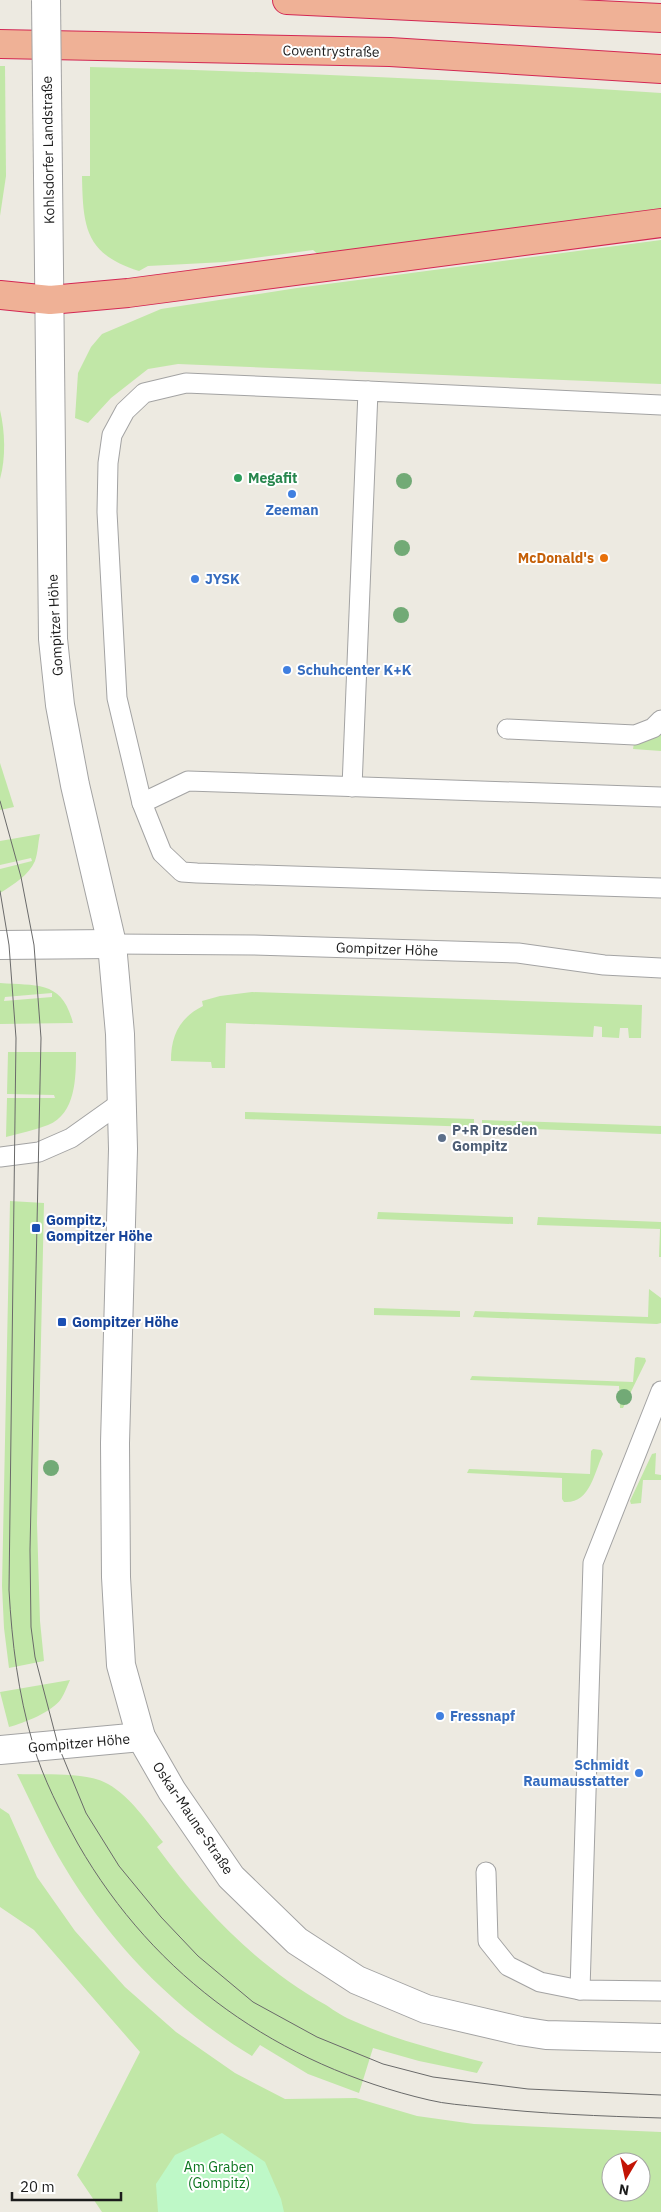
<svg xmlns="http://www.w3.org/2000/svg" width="661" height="2212" font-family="'IBM Plex Sans',sans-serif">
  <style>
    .grass { fill: #c1e7a7; fill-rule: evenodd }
    .park { fill: #bef8c7 }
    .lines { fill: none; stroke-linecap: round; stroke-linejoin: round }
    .service-casing { stroke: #a3a3a3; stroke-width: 21 }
    .minor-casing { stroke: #a3a3a3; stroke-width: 30 }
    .tertiary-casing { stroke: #a3a3a3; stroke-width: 30 }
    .trunk-casing { stroke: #d32753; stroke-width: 30 }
    .service { stroke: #fff; stroke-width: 19 }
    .minor { stroke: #fff; stroke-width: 28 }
    .tertiary { stroke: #fff; stroke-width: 28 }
    .trunk { stroke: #efb196; stroke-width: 28 }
    .tram { stroke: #6a6a6a; stroke-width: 1 }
    .tertiary-bridge-casing { stroke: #a3a3a3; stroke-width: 30; stroke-linecap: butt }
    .tertiary-bridge { stroke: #fff; stroke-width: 28 }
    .tree { fill: #72aa76 }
    .leisure-dot { fill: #2e9e5b; stroke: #fff; stroke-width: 2 }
    .shop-dot { fill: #3f7fe0; stroke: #fff; stroke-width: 2 }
    .food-dot { fill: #e8710a; stroke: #fff; stroke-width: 2 }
    .service-dot { fill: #5c6f8a; stroke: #fff; stroke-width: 2 }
    .transit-dot { fill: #1a4fb4; stroke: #fff; stroke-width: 2 }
    .labels { text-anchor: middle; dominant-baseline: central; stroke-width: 4; stroke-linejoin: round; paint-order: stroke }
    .street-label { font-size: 14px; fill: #1c1c1c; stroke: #fff }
    .leisure-label { font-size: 14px; font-weight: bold; fill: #27864d; stroke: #fff; text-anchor: start }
    .shop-label { font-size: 14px; font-weight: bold; fill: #366cbe; stroke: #fff; text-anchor: start }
    .food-label { font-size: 14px; font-weight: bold; fill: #c56008; stroke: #fff; text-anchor: end }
    .service-label { font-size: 14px; font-weight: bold; fill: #4e5e75; stroke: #fff; text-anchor: start }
    .transit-label { font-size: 14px; font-weight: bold; fill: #164399; stroke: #fff; text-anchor: start }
    .park-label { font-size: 14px; fill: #0d761f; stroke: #fff }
  </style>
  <rect width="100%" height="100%" fill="#edeae1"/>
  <g class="grass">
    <path d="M0,66H5L6,176L0,216Z"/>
    <path d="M90,67C281,72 471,80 661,93V210L320,256L313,250L225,262L148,266L139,271C85,254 83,227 82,176H90Z"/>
    <path d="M661,240V384L178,364L148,369L111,398L88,423L75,418L78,373L91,347L102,334L161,309L297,288Z"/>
    <path d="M0,410C5,431 6,458 0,479Z"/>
    <path d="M661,734V751L633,749L634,743L648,740Z"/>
    <path d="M0,763L14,807L0,810Z"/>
    <path d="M40,834C38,842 38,853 35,861C29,875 13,885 0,893V869L32,861L31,858L0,865V841Z"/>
    <path d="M0,983C37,986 62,980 73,1023L0,1024ZM52,993V997L4,1001L5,997Z"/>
    <path d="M252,992L642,1005L641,1038H629L628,1028H620L619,1038L602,1037V1027L594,1026L593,1037L226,1023L225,1068H212L211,1062L171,1061C171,1036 179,1018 203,1006L202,1001L220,996Z"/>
    <path d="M8,1052H76C76,1077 76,1114 48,1125C35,1130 20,1133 6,1137L7,1098H55L54,1095L7,1094Z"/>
    <path d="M245,1112L474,1119V1127L245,1119Z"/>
    <path d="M482,1120L661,1126V1134L482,1127Z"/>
    <path d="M10,1201L44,1203L37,1523L40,1621L44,1661L9,1668L4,1628L2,1586Z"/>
    <path d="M378,1212L513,1217V1224L377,1219Z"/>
    <path d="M538,1217L661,1222V1257H659L660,1229L537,1225Z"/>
    <path d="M649,1289L661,1298V1323L657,1324L473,1317L475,1311L648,1317Z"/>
    <path d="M374,1308L460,1311V1317L374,1315Z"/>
    <path d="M637,1357L645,1358L646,1361L623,1408H620L619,1386L470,1380L472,1376L633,1382L635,1358Z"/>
    <path d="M593,1449L601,1450L603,1454C594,1473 590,1504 564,1502L562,1499V1478L467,1473L469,1469L590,1474L591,1451Z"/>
    <path d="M656,1453L655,1474L661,1475V1480H643L641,1503L631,1504L630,1501L652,1454Z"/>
    <path d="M70,1680C67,1686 65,1693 61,1699C52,1712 24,1723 9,1727L0,1692Z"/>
    <path d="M17,1774C42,1775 86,1771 108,1784C131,1797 147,1822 163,1842L157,1847C204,1911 257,1966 326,2005C335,2011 345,2018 356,2022C396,2040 440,2051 483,2062L477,2073L419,2061L373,2048L359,2093L308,2074L260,2045L252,2056C175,2010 110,1943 64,1866C46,1836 32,1804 17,1774Z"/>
    <path d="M0,1808L9,1814L37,1877L75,1931L125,1987L176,2032L235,2073L285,2099L356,2098L417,2116L474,2124L661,2132V2212H102L77,2175L140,2052L34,1930L0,1907ZM611,2162H641V2192H611Z"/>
  </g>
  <path class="park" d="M222,2133L265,2162L281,2199L284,2212H158L156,2184L175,2155Z"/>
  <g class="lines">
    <defs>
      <g id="service">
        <path d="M368,391L186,383L144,393L125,411L112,435L108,463L107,512L117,698L142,803L162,853L182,872L197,873L661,888"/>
        <path d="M507,729L635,735L653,728L661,720"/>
        <path d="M352,787L368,391L661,405"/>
        <path d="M142,803L188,781L661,797"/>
        <path d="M112,944L254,945L518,953L604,965L661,968"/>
        <path d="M0,1157L39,1152L71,1138L123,1101"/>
        <path d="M486,1872L488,1941L508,1966L540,1982L580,1990L661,1991"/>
        <path d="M580,1990L593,1563L661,1391"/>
      </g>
      <path id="minor" d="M0,1750L141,1737"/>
      <g id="tertiary">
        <path d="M48,176L53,639L60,705L75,785L112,944L120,1034L123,1149L115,1443L116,1577L121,1665L141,1737L172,1791L231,1877L297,1941L357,1980L426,2009L520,2031L546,2035L661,2038"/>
        <path d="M0,945L112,944"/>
      </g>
      <g id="trunk">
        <path d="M287,0L661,18"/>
        <path d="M0,44L390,52L661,69"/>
        <path d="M0,295L50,300L128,293L661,223"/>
      </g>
    </defs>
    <use href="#service" class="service-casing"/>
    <use href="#minor" class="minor-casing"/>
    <use href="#tertiary" class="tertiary-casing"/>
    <use href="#trunk" class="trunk-casing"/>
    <use href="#service" class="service"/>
    <use href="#minor" class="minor"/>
    <use href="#tertiary" class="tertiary"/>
    <use href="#trunk" class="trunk"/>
    <g class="tram">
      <path d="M0,801L21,877L34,945L41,1038L30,1550L31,1627L35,1657L58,1745L86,1813L119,1866L161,1917L198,1956L253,2002L317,2037L383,2064L433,2077L528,2089L661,2095"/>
      <path d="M0,891L9,945L16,1038L9,1590C12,1643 18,1693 33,1744C43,1779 61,1813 78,1844C155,1978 279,2065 429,2100C445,2104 463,2105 481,2107C541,2114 601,2116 661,2118"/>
    </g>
    <defs>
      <path id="tertiary-bridge" d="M46,0L48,176"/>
    </defs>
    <use href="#tertiary-bridge" class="tertiary-bridge-casing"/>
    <use href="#tertiary-bridge" class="tertiary-bridge"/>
  </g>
  <g class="tree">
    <circle cx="404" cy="481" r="8"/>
    <circle cx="402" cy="548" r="8"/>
    <circle cx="401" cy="615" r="8"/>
    <circle cx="624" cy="1397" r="8"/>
    <circle cx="51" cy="1468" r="8"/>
  </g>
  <circle class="leisure-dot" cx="238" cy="478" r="5"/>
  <g class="shop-dot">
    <circle cx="292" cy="494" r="5"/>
    <circle cx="195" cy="579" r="5"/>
    <circle cx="287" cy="670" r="5"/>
    <circle cx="440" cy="1716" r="5"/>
    <circle cx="639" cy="1773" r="5"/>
  </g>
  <circle class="food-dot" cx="604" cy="558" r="5"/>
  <circle class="service-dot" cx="442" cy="1138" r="5"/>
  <g class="transit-dot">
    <rect x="31" y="1223" width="10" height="10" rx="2.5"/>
    <rect x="57" y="1317" width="10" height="10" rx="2.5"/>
  </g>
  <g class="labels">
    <g class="street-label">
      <text transform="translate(331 51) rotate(1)">Coventrystraße</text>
      <text transform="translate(48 150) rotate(-91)">Kohlsdorfer Landstraße</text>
      <text transform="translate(55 625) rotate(-93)">Gompitzer Höhe</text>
      <text transform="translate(387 949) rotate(2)">Gompitzer Höhe</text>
      <text transform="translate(79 1743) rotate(-5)">Gompitzer Höhe</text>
      <text transform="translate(193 1818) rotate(56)">Oskar-Maune-Straße</text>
    </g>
    <g class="leisure-label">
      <text x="248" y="478">Megafit</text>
    </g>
    <g class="shop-label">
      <text x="292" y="510" text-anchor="middle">Zeeman</text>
      <text x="205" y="579">JYSK</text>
      <text x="297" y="670">Schuhcenter K+K</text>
      <text x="450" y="1716">Fressnapf</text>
      <text x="629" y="1765" text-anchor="end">Schmidt<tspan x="629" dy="16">Raumausstatter</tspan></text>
    </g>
    <g class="food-label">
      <text x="594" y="558">McDonald's</text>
    </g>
    <g class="service-label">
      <text x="452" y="1130">P+R Dresden<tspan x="452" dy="16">Gompitz</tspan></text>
    </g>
    <g class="transit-label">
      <text x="46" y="1220">Gompitz,<tspan x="46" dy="16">Gompitzer Höhe</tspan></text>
      <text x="72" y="1322">Gompitzer Höhe</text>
    </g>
    <g class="park-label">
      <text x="219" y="2167">Am Graben<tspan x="219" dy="16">(Gompitz)</tspan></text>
    </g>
  </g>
  <g transform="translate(626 2177) rotate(189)"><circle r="24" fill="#ffffff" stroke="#a4a4a4"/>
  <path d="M0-4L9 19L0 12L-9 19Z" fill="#c31404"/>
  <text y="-8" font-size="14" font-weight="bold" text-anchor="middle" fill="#1c1c1c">N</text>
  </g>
  <path d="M12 2192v8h109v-8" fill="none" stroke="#1c1c1c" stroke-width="2.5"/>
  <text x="20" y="2192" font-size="15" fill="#1c1c1c" stroke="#ffffff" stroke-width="4" paint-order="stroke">20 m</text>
</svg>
